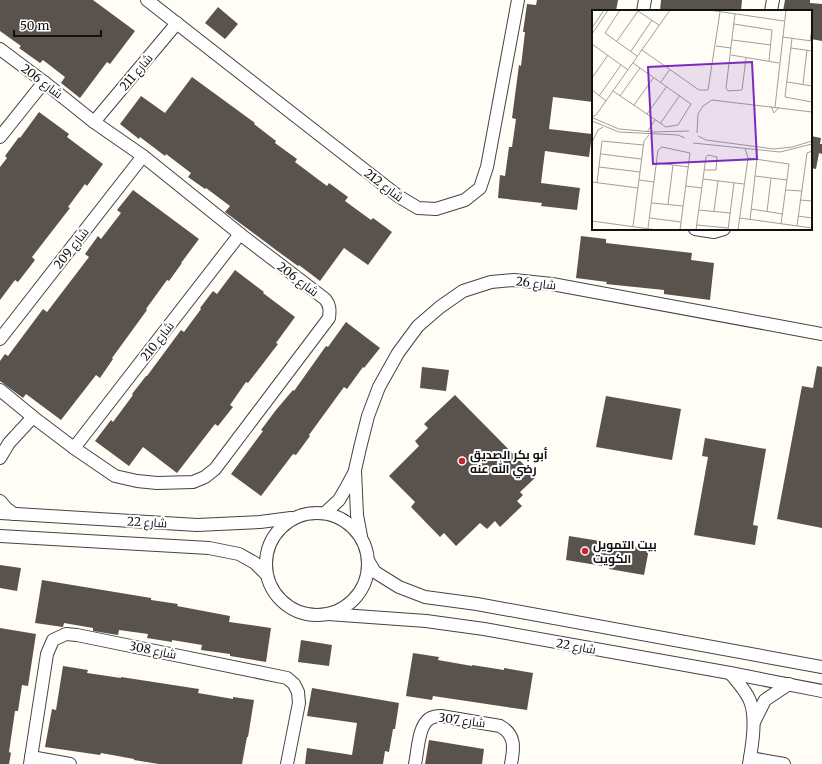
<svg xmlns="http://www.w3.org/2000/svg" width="822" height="764" font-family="Merriweather,Cairo,serif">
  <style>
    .building { fill: #5a524d }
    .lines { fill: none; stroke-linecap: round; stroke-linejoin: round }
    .minor-casing { stroke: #444; stroke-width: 14 }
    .minor { stroke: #fff; stroke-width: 12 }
    .poi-dot { fill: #c4262e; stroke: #fff; stroke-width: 1.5 }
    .labels { text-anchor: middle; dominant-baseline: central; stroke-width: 4; stroke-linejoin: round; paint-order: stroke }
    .street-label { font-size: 12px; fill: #111; stroke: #fff }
    .poi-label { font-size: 12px; font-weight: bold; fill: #111; stroke: #fff; text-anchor: start }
    .inset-road { fill: none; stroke: #a09f9a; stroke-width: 1 }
    .view { fill: #7b2cbf; fill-opacity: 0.15; stroke: #7b2cbf; stroke-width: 2 }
    .inset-edge { fill: none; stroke: #111; stroke-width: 2 }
  </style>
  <rect width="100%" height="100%" fill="#fffdf5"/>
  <g class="building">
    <path d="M0,0H93L135,31L110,64L107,62L80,98L61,83L65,77L43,60L40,63L19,48L21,46L0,31Z"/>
    <path d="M537,0H618L616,11H593V102L553,97L549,129L592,134L589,157L545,151L541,183L580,188L577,210L541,206L542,203L498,198L500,175L505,176L509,147H512L516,119L512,118L519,65L521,66L525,32H523L527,4L536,5Z"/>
    <path d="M661,0H742L741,11H712L697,9V11H660Z"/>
    <path d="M785,0H810V3L822,4V41L811,39V11H783Z"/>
    <path d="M218,7L238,24L225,39L205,23Z"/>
    <path d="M192,77L255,123L254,124L276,141L275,143L297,159L295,162L327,186L329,183L348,197L345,201L371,220L373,218L392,232L368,265L344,248L320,281L299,265L298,266L276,250L225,212L230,206L206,188L205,189L188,177L191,173L166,154L165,156L140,137L139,139L120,124L141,96L165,113Z"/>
    <path d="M39,112L69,134L67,137L103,164L87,186L85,184L68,207L70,208L32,257L35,260L18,282L15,280L0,300V167L7,158L5,156L19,137L20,138Z"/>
    <path d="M811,136L821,138L820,144H822V154L819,153L816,169L811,168Z"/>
    <path d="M133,190L199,239L181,263H182L169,281L167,280L146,309L147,310L112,358L113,359L100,378L96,375L61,420L26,394L23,398L0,381V361L5,354L8,356L43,309L47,312L89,257L85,254L98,236L101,239L121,213L117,210Z"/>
    <path d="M581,236L606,239V243L692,253L691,260L714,263L710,300L664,294V290L606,284L607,282L576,278Z"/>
    <path d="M235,270L264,292L263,293L295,317L276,343L278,344L248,383L246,382L230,405L233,407L218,426L215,424L177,473L143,447L129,466L95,441L111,420L113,422L133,395L132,394L146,376H147L181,330L184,332L201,309L200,308L213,291L217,294Z"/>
    <path d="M346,322L380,348L364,368L363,367L347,389L344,387L309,435L310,436L296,455L293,454L261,496L231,474L263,431L261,430L276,410L293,390L294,391L326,346L328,347Z"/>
    <path d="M817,366L822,367V528L777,519L802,386L813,388Z"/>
    <path d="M422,367L449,370L446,391L420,388Z"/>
    <path d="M455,395L536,477L520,492L523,495L517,501L522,506L500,527L495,521L487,529L480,523L456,546L444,533L440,537L411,507L415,502L389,476L419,446L415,441L428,428L424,424Z"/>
    <path d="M606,396L681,409L672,460L596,447Z"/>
    <path d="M705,438L766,449L753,525L758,526L755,545L694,535L708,457L702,456Z"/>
    <path d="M569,536L649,549L644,575L609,569V567L566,560Z"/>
    <path d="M0,565L21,568L17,591L0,588Z"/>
    <path d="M42,580L151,598V600L178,604L177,606L230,616L229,622L271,628L266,662L230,656V654L201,650L202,645L172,640V642L147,638L148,634L119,630L118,635L93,631V628L64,623L63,627L35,623Z"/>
    <path d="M0,628L36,634L28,686L22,685L18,711H15L9,752L11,753L9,764H0Z"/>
    <path d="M301,640L332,645L329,666L298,662Z"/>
    <path d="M413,653L439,657L438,660L472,666V665L504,670V668L533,673L527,710L433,696L432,700L406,696Z"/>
    <path d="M63,666L88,670L87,673L121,678V677L199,689L198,693L233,699V697L254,700L248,737H247L242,764H159L134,760V759L101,753L100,755L45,747L52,709L56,710Z"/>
    <path d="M312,688L399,703L395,729H393L389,752L385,751L383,764H305L307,748L352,755L357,723L307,716Z"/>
    <path d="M429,740L484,749L482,764H425Z"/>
  </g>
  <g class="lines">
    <defs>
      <g id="minor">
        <path d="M147,0L398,196L418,208L436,209L465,200L480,188L487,167L518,0"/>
        <path d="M643,11L645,0"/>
        <path d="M771,11L773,0"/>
        <path d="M0,49L44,82L94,122L143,156L240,234L325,299C330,305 330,310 329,318L215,469L205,477L193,482L157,483L137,481L115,476L74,448L33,417L0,390"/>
        <path d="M94,122L177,23"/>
        <path d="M0,137L44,82"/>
        <path d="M695,229L714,232L724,229"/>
        <path d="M0,339L143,156"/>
        <path d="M74,448L240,234"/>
        <path d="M0,458L9,443L33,417"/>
        <path d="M0,501L6,508L14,514"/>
        <circle cx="317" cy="564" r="51"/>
        <path d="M0,513L197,525L260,522L291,518"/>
        <path d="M325,513L339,500L346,488L354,473"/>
        <path d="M0,536L209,548L239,554L255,563L266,574"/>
        <path d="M361,536L357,515L355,470L360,448L368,416L379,387L398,353L418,326L440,307L463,291L491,282L514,280L552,284L822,334"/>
        <path d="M369,562L375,572L399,587L425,597L477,604L822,667"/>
        <path d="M328,614L426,621L484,629L730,673L822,691"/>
        <path d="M730,673C738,682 746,691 750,701C757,718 752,746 749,764"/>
        <path d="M754,722L765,700L789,684"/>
        <path d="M31,757L70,764"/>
        <path d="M750,758L784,764"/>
        <path d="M30,764L47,654L53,640L66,634L77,635L287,678L294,684L298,692L299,703L287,764"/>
        <path d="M415,764C418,751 418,727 429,719C432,717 436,716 441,716L500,726C516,735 514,748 511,764"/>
      </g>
    </defs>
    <use href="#minor" class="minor-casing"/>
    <use href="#minor" class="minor"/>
  </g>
  <g class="poi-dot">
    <circle cx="462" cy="461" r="4"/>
    <circle cx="585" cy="551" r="4"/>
  </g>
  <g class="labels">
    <g class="street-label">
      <text transform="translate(136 72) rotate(-50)">شارع 211</text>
      <text transform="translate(42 81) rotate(37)">شارع 206</text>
      <text transform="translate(384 185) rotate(37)">شارع 212</text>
      <text transform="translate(71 248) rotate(-52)">شارع 209</text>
      <text transform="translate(298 279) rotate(37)">شارع 206</text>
      <text transform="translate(536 283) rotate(6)">شارع 26</text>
      <text transform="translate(157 341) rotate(-52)">شارع 210</text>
      <text transform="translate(147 522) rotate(3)">شارع 22</text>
      <text transform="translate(576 646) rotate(10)">شارع 22</text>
      <text transform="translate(153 650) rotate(11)">شارع 308</text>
      <text transform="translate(462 720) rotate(7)">شارع 307</text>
    </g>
    <g class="poi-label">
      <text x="470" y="454">أبو بكر الصديق<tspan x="470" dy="14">رضي الله عنه</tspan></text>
      <text x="593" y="544">بيت التمويل<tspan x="593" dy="14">الكويت</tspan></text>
    </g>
  </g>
  <g transform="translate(592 10)">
    <rect width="220" height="220" fill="#fffdf5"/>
    <path class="inset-road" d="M28,0L13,23L45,46M117,0L192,11M46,1L67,15M143,4L134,78L136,81L150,80L154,48M142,14L180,20L177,51M0,18L12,0M0,24L16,0M190,27L220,31M200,28L193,87L220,92M140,30L179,35M25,31L46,1M218,31L220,18M0,34L36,60M124,36L139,38M199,38L220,41M50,40L107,80H116L128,2M39,41L60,10M139,45L187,53M0,68L16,45M69,72L78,59M195,72L220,76M211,74L215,40M0,80L14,91M21,81L74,117L86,115L99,94L41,53M7,86L29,55M28,86L48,58M42,95L62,67M179,96L182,103L187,97M183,97L194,0M55,104L75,76M0,107L4,105L78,0M1,108L27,119L61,122L97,121M0,111L27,122L86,125L93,128M68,114L88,85M55,122L63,110M105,123L106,104L111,96L120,90L220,102M106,126L114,130L182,139L200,137L220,131M0,132L6,120L11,117M101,133L188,142L220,134M9,144L49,149M156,148L197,154L189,214M65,153L97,157M7,157L48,162M163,166L195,170M111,169L152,174M47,170L62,172M0,172L46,178M5,173L10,131L51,135M94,176L110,178M194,180L210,181M208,190L220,191M60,193L91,196M76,194L81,155M159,199L191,204M107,200L138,203M122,201L126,171M175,202L179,168M206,206L220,208M58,208L89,212M148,208L220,218M158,210L165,149M0,211L65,220M105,215L136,218M41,216L52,131L57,125M205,216L215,143L220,141M56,218L66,140L70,137L98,143L88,220M104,220L114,147L116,145L125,147L124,160H112M136,220L142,173M146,220L156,148L153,138"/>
    <path class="view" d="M160,52L165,149L61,154L56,57Z"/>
    <rect width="220" height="220" class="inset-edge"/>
  </g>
  <path d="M14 30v6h87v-6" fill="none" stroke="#111111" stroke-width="2"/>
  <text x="20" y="30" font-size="12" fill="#111111" stroke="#ffffff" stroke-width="3" paint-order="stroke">50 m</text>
</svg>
